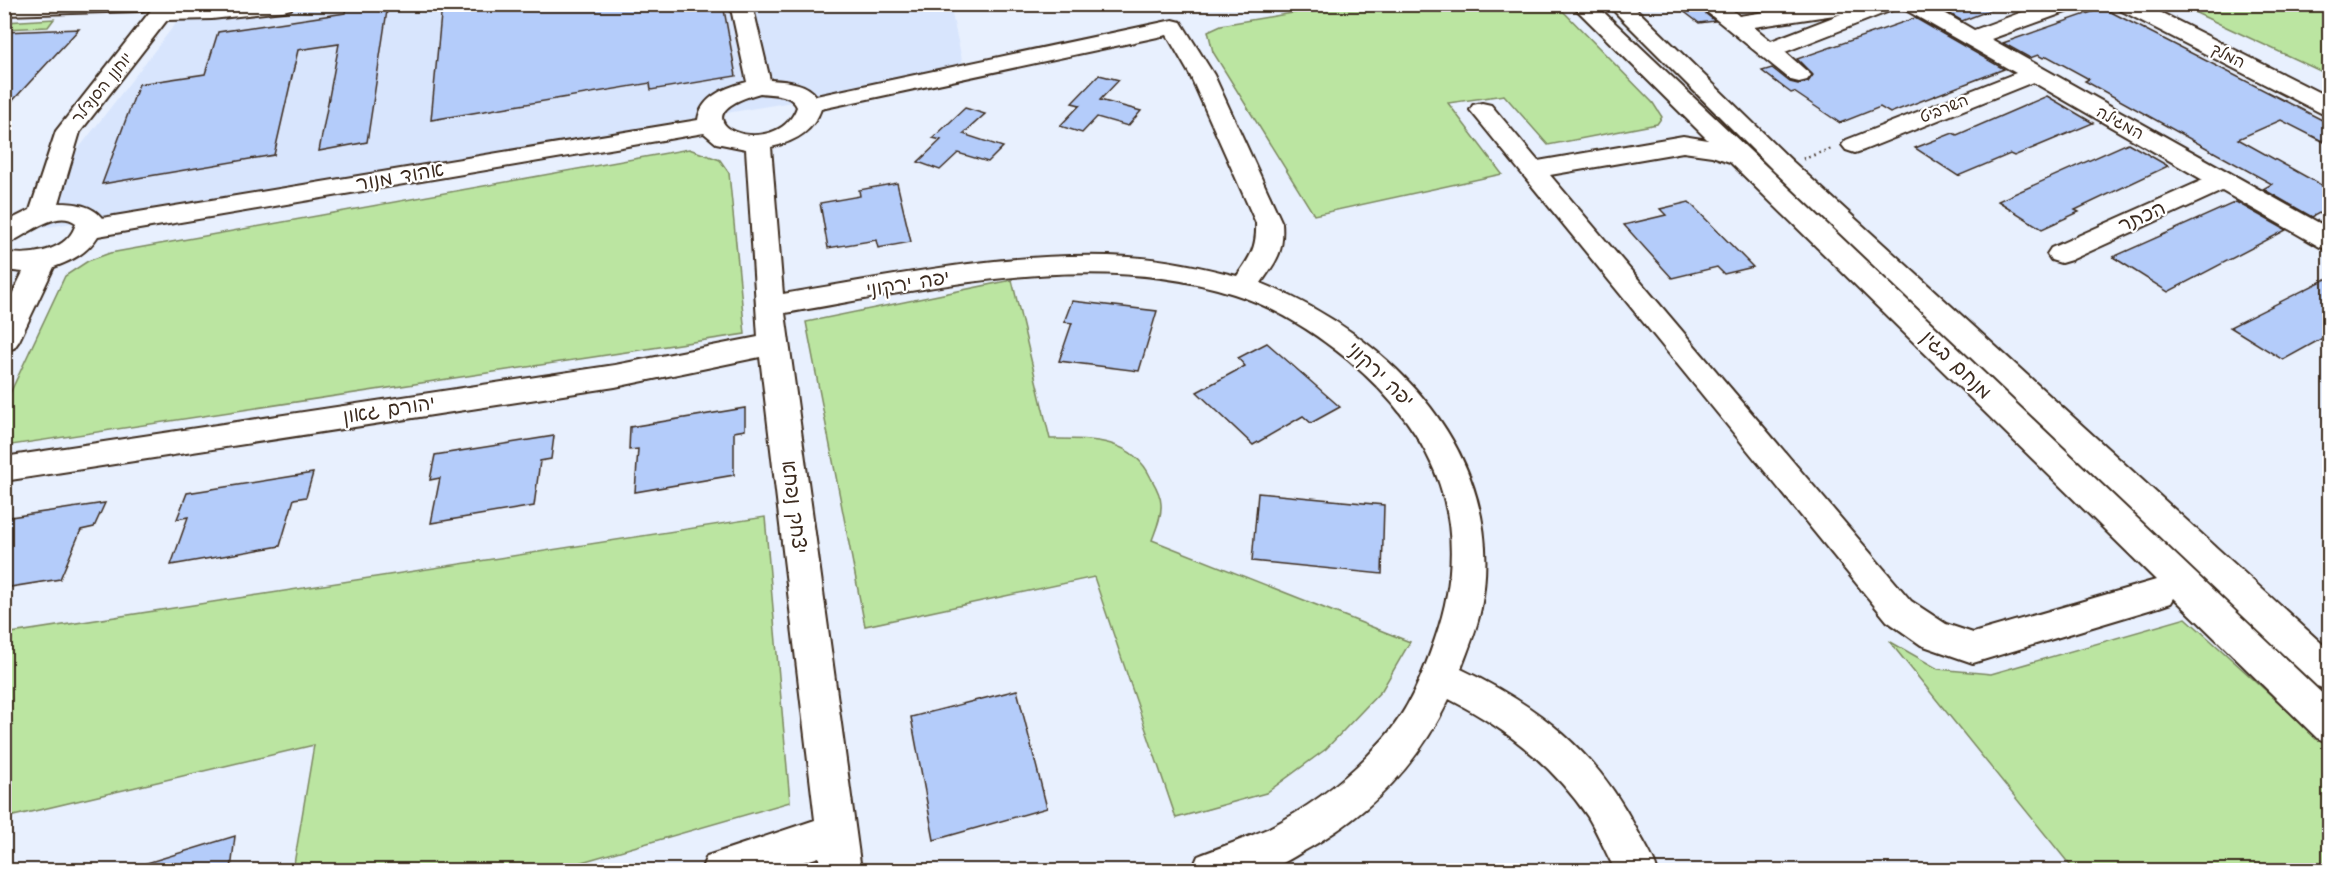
<svg xmlns="http://www.w3.org/2000/svg" width="2334" height="875" font-family="'Architects Daughter','Playpen Sans Hebrew',sans-serif">
  <style>
    .built { fill: #d8e5fd }
    .green { fill: #bbe5a1; stroke: #7b8860; stroke-width: 1.5 }
    .building { fill: #b4ccfa; stroke: #3b2a1e; stroke-width: 1.5 }
    .lines { fill: none; stroke-linecap: round; stroke-linejoin: round }
    .minor-casing { stroke: #3b2a1e; stroke-width: 4 }
    .path { stroke: #3b2a1e; stroke-width: 3; stroke-dasharray: 1.5 4; stroke-linecap: butt }
    .minor { fill: #fff; fill-rule: evenodd }
    .labels { text-anchor: middle; dominant-baseline: central; stroke-width: 4.5; stroke-linejoin: round; paint-order: stroke }
    .far-street-label { font-size: 16px; fill: #3b2a1e; stroke: #fff }
    .street-label { font-size: 20px; fill: #3b2a1e; stroke: #fff }
  </style>
  <rect width="100%" height="100%" fill="#e8f0fe"/>
  <filter id="ink" filterUnits="userSpaceOnUse"><feTurbulence type="fractalNoise" baseFrequency=".0167" numOctaves="2"/><feDisplacementMap in="SourceGraphic" scale="12" xChannelSelector="R" yChannelSelector="G"/><feConvolveMatrix kernelMatrix="1 2 1 2 8 2 1 2 1" color-interpolation-filters="sRGB"/></filter>
  <g filter="url(#ink)">
    <path class="built" d="M190,5H950L965,73L13,233Z"/>
    <g class="green">
      <path d="M1340,5H1557L1653,103L1662,117L1657,124L1548,145L1504,95L1448,103L1502,174L1314,215L1213,52L1208,31L1221,25Z"/>
      <path d="M2179,5H2329V75Z"/>
      <path d="M54,19L48,27L5,29V22Z"/>
      <path d="M689,149L720,160L729,173L745,334L5,446V404L65,276L88,261L110,253Z"/>
      <path d="M1012,280L1050,439C1089,439 1132,437 1151,478C1155,485 1161,495 1161,504C1162,516 1156,529 1152,540L1410,642L1382,690L1326,749L1266,793L1176,818L1094,577L865,626L806,322Z"/>
      <path d="M765,517L790,802L554,870H293L314,745L5,818V634Z"/>
      <path d="M2186,618L2329,748V870H2074L1889,641L1938,669L1991,674Z"/>
    </g>
    <g class="building">
      <path d="M366,4H388L367,142L319,151L339,44L298,50L274,155L102,184L139,84L205,74L218,32L345,13L346,7Z"/>
      <path d="M442,4H723L736,76L651,90L650,83L431,120Z"/>
      <path d="M1674,4H1703L1705,13L1715,21L1699,23Z"/>
      <path d="M1954,4H2000L2001,6L1962,21L1942,9Z"/>
      <path d="M2103,8L2330,124V145L2281,120L2238,139L2330,190V219L2319,213L2312,217L2263,189L2272,184L2085,81L2089,79L2047,56L2043,58L2038,55L2030,58L2003,43Z"/>
      <path d="M1915,18L2004,69L1890,113L1880,107L1840,123L1794,92L1791,93L1762,71L1772,68L1790,82L1798,84L1808,82L1813,75L1797,59Z"/>
      <path d="M79,29L4,110V32Z"/>
      <path d="M1099,75L1119,80L1100,100L1141,111L1128,126L1097,117L1082,133L1060,126L1080,105L1072,103Z"/>
      <path d="M2047,96L2093,123L2014,156L2010,154L1958,176L1915,148L1953,133L1957,135Z"/>
      <path d="M965,108L985,114L963,134L1003,147L988,162L958,153L940,170L918,162L941,140L933,138Z"/>
      <path d="M2128,143L2168,166L2075,210L2079,212L2042,229L1998,201Z"/>
      <path d="M897,183L911,242L878,248L876,240L828,248L820,203L860,196L859,190Z"/>
      <path d="M1689,202L1753,267L1724,274L1717,267L1672,278L1624,225L1666,215L1660,209Z"/>
      <path d="M2236,202L2286,230L2168,292L2113,257Z"/>
      <path d="M2330,277V334L2283,360L2230,327Z"/>
      <path d="M1072,301L1157,311L1139,371L1059,361L1072,323L1064,322Z"/>
      <path d="M1267,343L1340,407L1311,423L1303,416L1253,445L1197,392L1245,366L1238,358Z"/>
      <path d="M745,408V430L734,432V475L635,492L638,449L629,450L630,427Z"/>
      <path d="M554,436L551,459L540,461L534,506L431,523L440,478L430,480L435,455Z"/>
      <path d="M313,473L306,497L294,499L280,546L171,565L188,517L177,519L187,493Z"/>
      <path d="M1258,493L1384,505L1382,574L1252,561Z"/>
      <path d="M105,503L94,527L81,530L60,579L4,588V518Z"/>
      <path d="M1017,690L1047,808L934,840L911,717Z"/>
      <path d="M235,836L231,870H138L137,866Z"/>
    </g>
    <g class="lines">
      <defs>
        <g id="minor">
          <path d="M4,4H151L148,9L140,11L4,15Z"/>
          <path d="M156,4H179L177,7L294,4L291,9L283,11L212,19L167,20L80,132L59,203C75,203 92,205 102,218L698,120C701,96 727,87 747,82L730,4H752L770,80C785,81 807,82 816,96L1173,20L1181,22L1214,75L1282,223C1284,252 1277,260 1261,283C1392,336 1510,455 1481,608C1477,629 1468,650 1461,669C1540,707 1596,751 1637,830C1644,843 1653,856 1657,870H1615C1606,853 1598,834 1588,817C1553,765 1504,727 1449,699C1417,767 1368,816 1302,852C1291,859 1274,869 1261,870C1238,873 1214,870 1192,870L1198,856C1221,847 1244,839 1267,829C1311,807 1352,775 1384,738C1409,710 1423,674 1435,639C1475,525 1437,434 1347,359C1314,332 1275,307 1234,294C1092,248 928,289 785,313L861,870H821L819,857L778,870H701L707,856L815,820L760,357L615,387L4,481V457L615,365L758,337L746,149L716,143L704,133L98,236C87,253 73,260 54,267L19,341L14,348L4,351V311L23,272L4,270V252C28,257 69,252 76,223C55,207 24,239 4,245V223L30,210L56,131ZM1167,35L1190,75L1256,223C1257,247 1251,256 1237,276C1201,267 1166,259 1129,257C1013,250 897,275 783,294L771,147C794,142 813,132 821,109ZM760,93C774,95 791,93 797,107C776,165 665,119 760,93Z"/>
          <path d="M1571,4H1595L2330,701V743L2317,738L2174,598L2171,603L2159,607L1973,663L1921,645L1887,621L1470,110L1473,105L1482,103L1491,105L1538,161L1683,136L1708,140ZM1683,152L1712,156L1730,162L2156,580L1973,633L1946,624L1911,601L1550,175Z"/>
          <path d="M1607,4H1631L1792,161L2330,651V691L2317,686L1774,171Z"/>
          <path d="M1706,4H1726L1739,16L1815,4H1898L1895,9L1785,52L1811,75L1807,80L1799,82L1791,80L1707,12L1704,7ZM1841,14L1771,41L1754,27Z"/>
          <path d="M1901,4H1929L1974,30L2044,4H2077L2074,9L1991,39L2330,229V250L2320,247L2222,191L2071,260L2061,263L2051,260L2047,254L2051,248L2203,180L2033,82L1864,150L1855,153L1846,150L1842,145L1846,140L2016,73L1904,9Z"/>
          <path d="M2115,4H2144L2330,98V115L2321,113L2118,9Z"/>
        </g>
      </defs>
      <use href="#minor" class="minor-casing"/>
      <path class="path" d="M1803,159L1833,148"/>
      <use href="#minor" class="minor"/>
    </g>
  </g>
  <g class="labels">
    <g class="far-street-label">
      <text transform="translate(2228 56) rotate(27)">המלך</text>
      <text transform="translate(102 88) rotate(-51)">יוחנן הסנדלר</text>
      <text transform="translate(1944 109) rotate(-22)">השרביט</text>
      <text transform="translate(2120 123) rotate(29)">המגילה</text>
    </g>
    <g class="street-label">
      <text transform="translate(400 177) rotate(-10)">אהוד מנור</text>
      <text transform="translate(2142 217) rotate(-24)">הכתר</text>
      <text transform="translate(908 284) rotate(-9)">יפה ירקוני</text>
      <text transform="translate(1956 365) rotate(44)">מנחם בגין</text>
      <text transform="translate(1380 375) rotate(44)">יפה ירקוני</text>
      <text transform="translate(389 410) rotate(-9)">יהורם גאון</text>
      <text transform="translate(794 507) rotate(83)">יצחק נפחא</text>
    </g>
  </g>
  <rect width="2334" height="875" fill="none" stroke="#fff" stroke-width="24"/>
  <rect x="12" y="12" width="2310" height="851" fill="none" stroke="#3b2a1e" stroke-width="2" filter="url(#ink)"/>
</svg>
